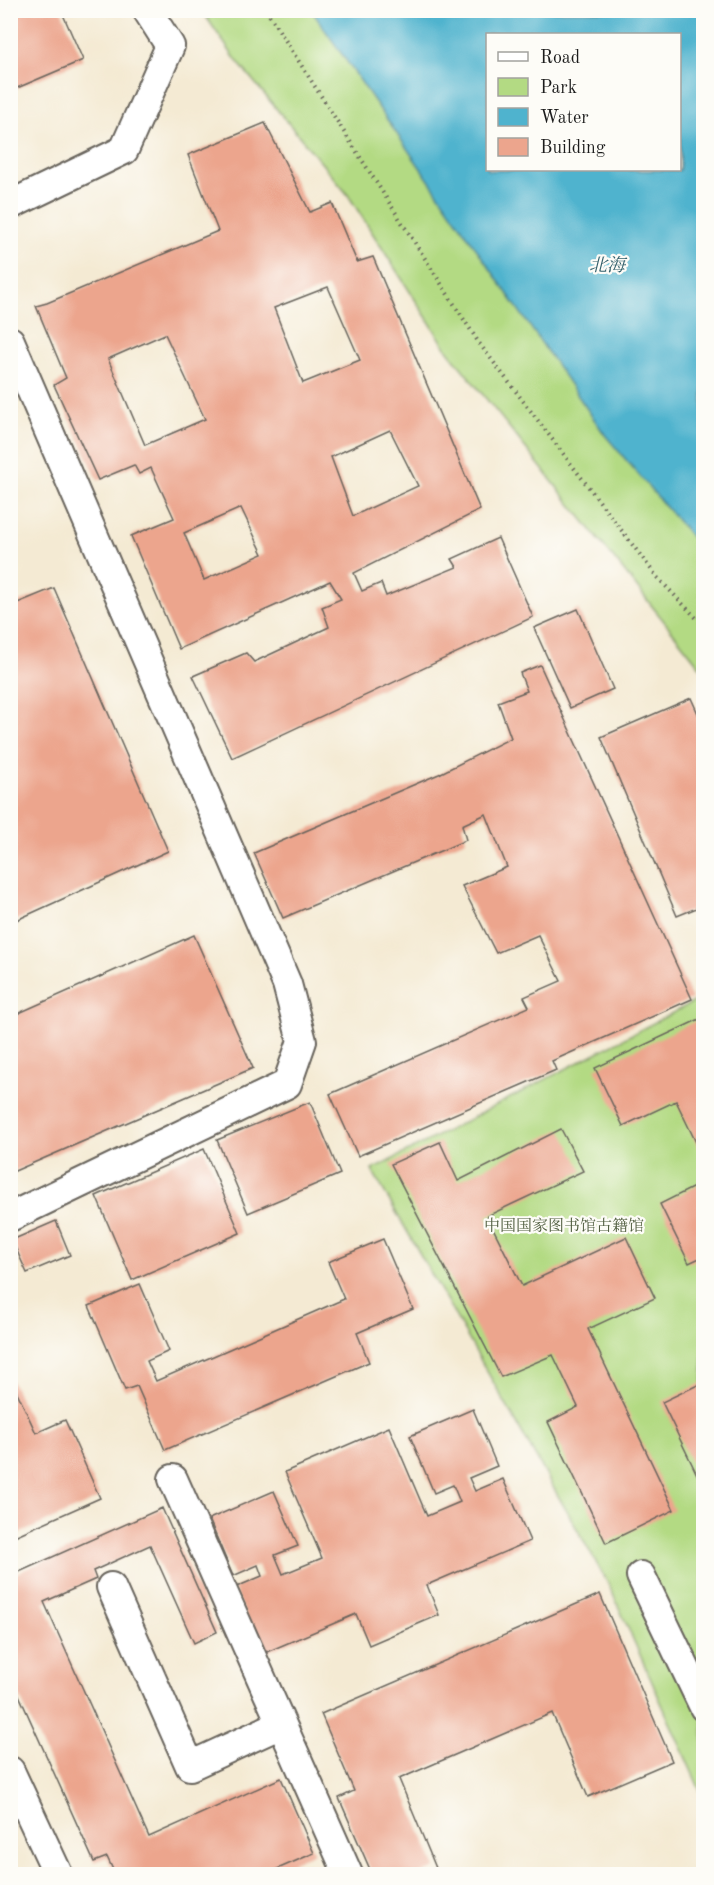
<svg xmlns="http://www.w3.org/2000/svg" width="714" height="1885" font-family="'Old Standard TT','Noto Serif SC',serif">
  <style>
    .green { fill: #b3da83; stroke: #687b50; stroke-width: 1.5; fill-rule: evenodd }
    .water { fill: #4fb3ce; stroke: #366875; stroke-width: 1.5; fill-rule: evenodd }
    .building { fill: #eca58d; fill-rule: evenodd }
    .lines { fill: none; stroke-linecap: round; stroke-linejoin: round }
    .minor-casing { stroke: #68645c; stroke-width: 32 }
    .path { stroke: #68645c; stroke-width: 4; stroke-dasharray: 1.5 4.5; stroke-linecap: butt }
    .minor { stroke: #fff; stroke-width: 28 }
    .labels { text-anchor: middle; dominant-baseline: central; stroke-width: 4.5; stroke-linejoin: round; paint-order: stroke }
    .park-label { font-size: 16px; fill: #515e40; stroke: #fdfcf7 }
    .water-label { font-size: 18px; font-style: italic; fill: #33606c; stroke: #fdfcf7 }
  </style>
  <rect width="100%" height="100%" fill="#fdfcf7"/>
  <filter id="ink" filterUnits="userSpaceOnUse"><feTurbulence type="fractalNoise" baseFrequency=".0167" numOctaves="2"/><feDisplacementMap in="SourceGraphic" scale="12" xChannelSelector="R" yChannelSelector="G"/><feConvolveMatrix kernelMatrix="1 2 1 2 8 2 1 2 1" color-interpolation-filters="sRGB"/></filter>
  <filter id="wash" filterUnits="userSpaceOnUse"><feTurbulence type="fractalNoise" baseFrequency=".008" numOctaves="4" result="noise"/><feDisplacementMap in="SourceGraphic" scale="24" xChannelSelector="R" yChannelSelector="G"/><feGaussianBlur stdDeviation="1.35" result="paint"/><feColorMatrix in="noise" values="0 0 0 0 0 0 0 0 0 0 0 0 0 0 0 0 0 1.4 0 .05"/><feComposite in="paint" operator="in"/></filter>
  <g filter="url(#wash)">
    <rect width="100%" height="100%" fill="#f4ead3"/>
    <g class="green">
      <path d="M202,11H703V670L448,351L348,195L236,60ZM488,34H680V170H488Z"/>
      <path d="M703,997V1797L609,1585L372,1170Z"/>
    </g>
    <path class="water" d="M312,11H703V551L605,435ZM488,34H680V170H488Z"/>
    <g id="blocks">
      <g class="building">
        <path d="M10,10H61L83,60L10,91Z"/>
        <path d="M265,123L310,212L332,203L357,262L373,257L480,510L354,573L362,591L381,583L386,596L457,567L452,559L498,538L533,617L232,758L193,676L246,653L254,662L329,627L322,607L341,599L330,581L179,649L131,536L174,518L151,468L139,474L134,465L98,480L54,385L66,378L36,306L47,303L218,231L188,155ZM328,287L360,360L303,383L274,308ZM165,334L205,419L145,445L108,359ZM390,430L418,486L353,516L331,457ZM241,508L263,554L204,580L184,533Z"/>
        <path d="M54,588L168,851L10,923V606Z"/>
        <path d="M578,609L613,689L570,708L534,628Z"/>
        <path d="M540,665L692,999L552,1061L556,1070L358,1156L330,1094L529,1007L524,997L561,981L538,935L496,953L462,886L507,867L486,814L462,825L466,840L283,918L254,853L439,774L511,738L498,702L527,691L520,673Z"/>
        <path d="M691,698L704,727V905L677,916L601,737Z"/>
        <path d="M194,935L253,1068L10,1173V1017Z"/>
        <path d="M704,1017V1159L676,1101L623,1126L595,1068Z"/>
        <path d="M310,1102L340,1174L248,1213L217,1140Z"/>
        <path d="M561,1129L583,1171L487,1216L522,1286L626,1237L655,1298L588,1329L674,1510L606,1543L548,1422L578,1407L553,1355L501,1377L391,1164L440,1142L458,1181Z"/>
        <path d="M204,1149L240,1233L132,1280L96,1196Z"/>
        <path d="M704,1182V1256L689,1263L660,1204Z"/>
        <path d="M56,1221L70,1255L27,1273L12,1240Z"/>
        <path d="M383,1239L413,1309L357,1333L369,1362L165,1450L137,1386L125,1390L89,1306L140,1284L169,1351L147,1361L156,1381L344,1299L328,1262Z"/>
        <path d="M10,1377L36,1433L65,1420L100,1498L10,1538Z"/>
        <path d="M704,1382V1489L662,1402Z"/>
        <path d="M473,1409L497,1466L469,1478L475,1491L503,1479L530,1541L427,1585L439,1615L369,1645L356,1614L262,1654L234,1588L262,1576L258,1565L233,1576L209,1519L274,1491L298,1546L275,1555L283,1574L322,1558L285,1472L389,1427L427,1516L460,1502L453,1485L434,1493L410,1436Z"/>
        <path d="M162,1508L217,1632L194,1643L150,1545L93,1571L96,1579L44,1602L149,1837L281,1778L314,1853L266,1874H115L107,1857L94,1862L10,1675V1576Z"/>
        <path d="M600,1594L672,1761L588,1797L552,1713L399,1779L436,1868L421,1874H372L339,1798L354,1791L321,1714Z"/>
      </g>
    </g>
  </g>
  <g filter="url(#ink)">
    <use href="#blocks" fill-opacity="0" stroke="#68645c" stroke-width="1.5"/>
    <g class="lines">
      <defs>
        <g id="minor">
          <path d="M10,205L124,150L170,46L147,10"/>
          <path d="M10,341L287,984L302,1041L287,1084L10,1217"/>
          <path d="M173,1479L348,1874"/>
          <path d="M641,1576L704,1707"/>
          <path d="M111,1587L190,1766L281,1724"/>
          <path d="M10,1771L58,1874"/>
        </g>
      </defs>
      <use href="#minor" class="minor-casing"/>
      <path class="path" d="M266,10L479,343L657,577L704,626"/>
      <use href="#minor" class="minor"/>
    </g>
  </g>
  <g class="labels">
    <g class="park-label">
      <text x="564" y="1227">中国国家图书馆古籍馆</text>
    </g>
    <g class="water-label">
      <text x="607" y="266">北海</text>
    </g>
  </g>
  <rect width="714" height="1885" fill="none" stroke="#fdfcf7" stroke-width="36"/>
  <rect x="486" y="33" width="195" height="138" fill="#fdfcf7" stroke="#a3a29f" stroke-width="1.5"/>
  <rect x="498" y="52" width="30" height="9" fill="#ffffff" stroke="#a3a29f" stroke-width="1.5"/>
  <text x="540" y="63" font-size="18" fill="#1c1c1c">Road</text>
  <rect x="498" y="78" width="30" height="18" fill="#b3da83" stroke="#a3a29f" stroke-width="1.5"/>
  <text x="540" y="93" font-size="18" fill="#1c1c1c">Park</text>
  <rect x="498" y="108" width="30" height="18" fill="#4fb3ce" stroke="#a3a29f" stroke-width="1.5"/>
  <text x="540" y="123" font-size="18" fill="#1c1c1c">Water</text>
  <rect x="498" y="138" width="30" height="18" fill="#eca58d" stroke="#a3a29f" stroke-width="1.5"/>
  <text x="540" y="153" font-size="18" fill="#1c1c1c">Building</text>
</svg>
